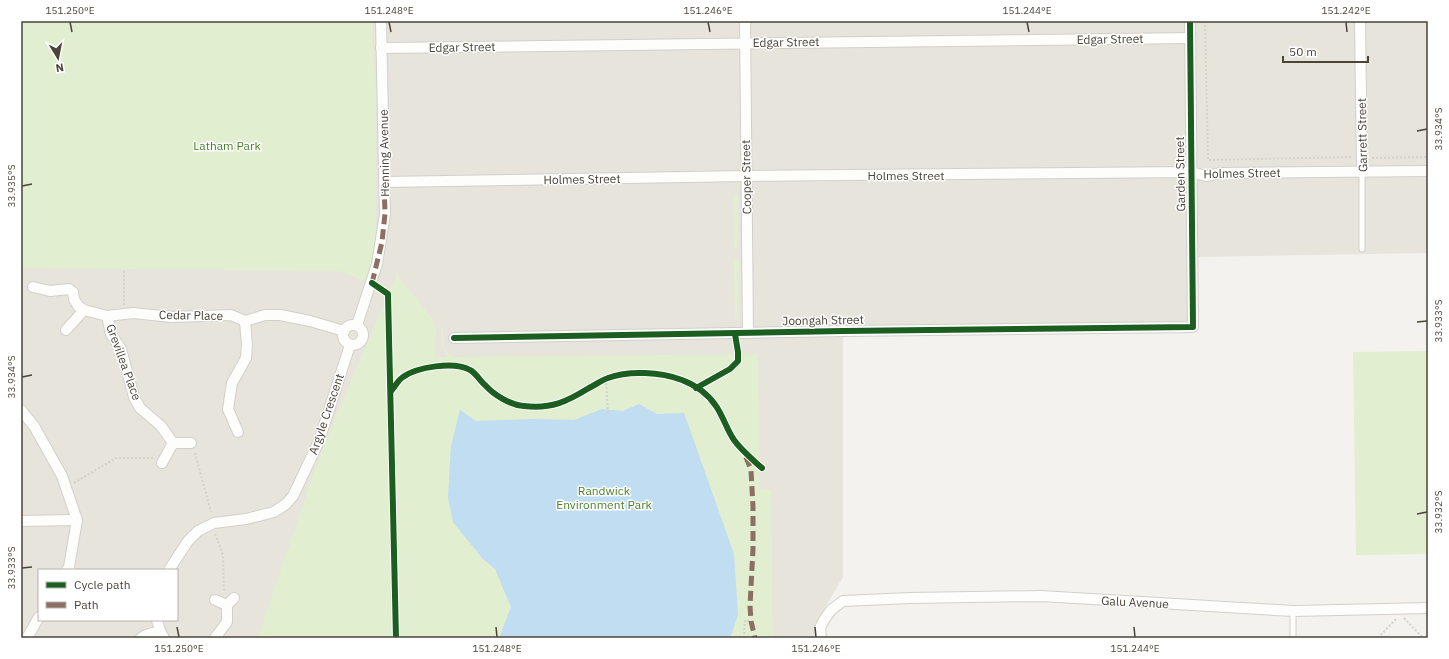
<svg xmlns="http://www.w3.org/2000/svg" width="1449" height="659" font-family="'IBM Plex Sans',sans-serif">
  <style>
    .residential { fill: #e7e4dc; fill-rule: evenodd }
    .green { fill: #e1eecf }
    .water { fill: #c0ddf1 }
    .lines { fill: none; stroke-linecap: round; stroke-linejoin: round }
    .lane-casing { stroke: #d2d0cb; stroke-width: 7 }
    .street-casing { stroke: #d2d0cb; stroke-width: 12 }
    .path { stroke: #d3d2cc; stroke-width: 2; stroke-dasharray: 2 2; stroke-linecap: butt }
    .lane { stroke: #fdfdfc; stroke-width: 5 }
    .street { stroke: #fdfdfc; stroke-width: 10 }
    .quiet { stroke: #8d6e63; stroke-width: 5; stroke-dasharray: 10 5; stroke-linecap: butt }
    .cycleway-casing { stroke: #fff; stroke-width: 8 }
    .cycleway { stroke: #1b5e20; stroke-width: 6 }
    .ticks { fill: none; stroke: #4b4439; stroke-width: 1.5 }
    .labels { text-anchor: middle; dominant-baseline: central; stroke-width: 3; stroke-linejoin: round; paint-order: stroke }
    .street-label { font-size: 12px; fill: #4b4439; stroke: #fff }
    .park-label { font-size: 12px; fill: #4a7f2a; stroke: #fff }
    .neatline { fill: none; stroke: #4b4439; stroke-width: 1.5 }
    .ticks-label { font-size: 10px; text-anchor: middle; fill: #4b4439 }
  </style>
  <rect width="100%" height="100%" fill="#f4f2ee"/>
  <path class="residential" d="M21,21H1428V253L1192,257L1193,327L843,331V577L814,626L815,638H21ZM39,570H177V620H39Z"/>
  <g class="green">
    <path d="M21,21H372L376,97V231L371,266L365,281L338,271L21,268Z"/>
    <path d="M733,195H738V248H734Z"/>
    <path d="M734,260H739L738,320H735Z"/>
    <path d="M397,274L436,324L435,357H449C440,348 441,338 441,327H443C444,339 442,350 453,357L758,354L760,490H771L773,638H256L259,634L322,449Z"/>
    <path d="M1428,351V554L1356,555L1353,352Z"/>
  </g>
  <path class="water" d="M639,404L657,414L684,413L734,554L738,615L730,638H499L511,607L495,569L483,559L453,522L448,497L451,446L460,410L476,421L534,419L574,420L602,409L623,411Z"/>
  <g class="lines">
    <defs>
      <g id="lane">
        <path d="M1362,249V171"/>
        <path d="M1293,611V638"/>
      </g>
      <g id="street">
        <path d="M745,21L748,333"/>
        <path d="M1360,21L1362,171"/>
        <path d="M381,48L1190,38"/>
        <path d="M384,182L746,176L1191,172L1206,176L1221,173L1428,171"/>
        <path d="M33,287L50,291L69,289L73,292L74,299L78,306L84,310L107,316L133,313L172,317L231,315L245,321L265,315H280L310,321L344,331"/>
        <path d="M107,316L111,334L121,349L134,397L140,408L161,426L173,443L162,463"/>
        <circle cx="353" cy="335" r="10"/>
        <path d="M357,325L377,264L385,214L381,21"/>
        <path d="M66,330L84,310"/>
        <path d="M454,338L843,331L1193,327L1190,21"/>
        <path d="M21,410L34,426L62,476L77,520L69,567L67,570"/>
        <path d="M238,432L228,409L232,383L246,358L247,345L245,321"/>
        <path d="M173,443H191"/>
        <path d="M21,521L77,520"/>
        <path d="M169,570L188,541L198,531L214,523L246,519L274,512L286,504L293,496L319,441L350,345"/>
        <path d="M215,600L227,605"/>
        <path d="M157,620L160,631L164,638"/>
        <path d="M27,638L39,617"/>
        <path d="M141,638L146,635L160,631"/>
        <path d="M215,638L227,622V605L234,598"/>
        <path d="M821,638L820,628L824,620L831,610L843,601L910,598L1041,596L1293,611L1428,608"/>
      </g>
    </defs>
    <use href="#lane" class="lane-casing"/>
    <use href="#street" class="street-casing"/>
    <g class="path">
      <path d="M1205,21L1208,160L1352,157"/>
      <path d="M1372,158L1428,157"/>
      <path d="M379,288L388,294L396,638"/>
      <path d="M124,305V269"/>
      <path d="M606,379L608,415"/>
      <path d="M696,388L730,369L738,361L737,344"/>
      <path d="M391,391C395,387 398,380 403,377C417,367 454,361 470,370C476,373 480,381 485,385C494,395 510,405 524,406C552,409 566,402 589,388C595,385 602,380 608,378C629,370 661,372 682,380C695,385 708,394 716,406C723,416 727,430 734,440C742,451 752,459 762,468"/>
      <path d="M195,453L211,512"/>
      <path d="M74,483L116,458H153"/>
      <path d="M215,534L223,555L224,592"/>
      <path d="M1404,618L1423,638"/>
      <path d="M744,638L745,620L751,621"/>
      <path d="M1378,638L1396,619"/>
    </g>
    <use href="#lane" class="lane"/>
    <use href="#street" class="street"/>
    <g class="quiet">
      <path d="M372,283L382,242L385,214L384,182"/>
      <path d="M746,457L751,470L753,507V549L750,606L751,621L755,638"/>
    </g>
    <defs>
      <g id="cycleway">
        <path d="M372,283L388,294L396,638"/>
        <path d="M454,338L843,331L1193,327L1190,21"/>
        <path d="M696,388L730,369L738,361V352L735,334"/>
        <path d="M391,391C395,387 398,380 403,377C417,367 454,361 470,370C476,373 480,381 485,385C494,395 510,405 524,406C552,409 566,402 589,388C595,385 602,380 608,378C629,370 661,372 682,380C695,385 708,394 716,406C723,416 727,430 734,440C742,451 752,459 762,468"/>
      </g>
    </defs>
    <use href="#cycleway" class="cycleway-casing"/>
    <use href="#cycleway" class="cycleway"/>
  </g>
  <path class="ticks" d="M70,22L72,32M389,22L391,32M708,22L710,32M1027,22L1029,32M1346,22L1347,32M1417,131L1427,129M22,186L32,184M1417,322L1427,321M22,377L32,375M1417,514L1427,512M22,568L32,567M177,627L179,637M496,627L497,637M815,627L816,637M1134,627L1135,637"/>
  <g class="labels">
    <g class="street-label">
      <text transform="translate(1110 39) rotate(-1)">Edgar Street</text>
      <text transform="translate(786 42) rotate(-1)">Edgar Street</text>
      <text transform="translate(462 47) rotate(-1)">Edgar Street</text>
      <text transform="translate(1362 135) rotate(-91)">Garrett Street</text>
      <text transform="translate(384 153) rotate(-91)">Henning Avenue</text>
      <text transform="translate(1242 173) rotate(-1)">Holmes Street</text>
      <text transform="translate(1180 174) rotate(-91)">Garden Street</text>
      <text x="906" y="175">Holmes Street</text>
      <text transform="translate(746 177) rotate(-91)">Cooper Street</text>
      <text transform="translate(582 179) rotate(-1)">Holmes Street</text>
      <text transform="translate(191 315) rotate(1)">Cedar Place</text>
      <text transform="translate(823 320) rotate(-1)">Joongah Street</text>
      <text transform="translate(124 362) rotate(70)">Grevillea Place</text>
      <text transform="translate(326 414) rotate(-71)">Argyle Crescent</text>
      <text transform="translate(1135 602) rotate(3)">Galu Avenue</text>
    </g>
    <g class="park-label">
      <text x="227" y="145">Latham Park</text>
      <text x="604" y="490">Randwick<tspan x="604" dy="14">Environment Park</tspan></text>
    </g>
  </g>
  <rect width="1449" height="659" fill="none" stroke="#ffffff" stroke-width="44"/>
  <rect x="38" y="569" width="140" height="52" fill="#ffffff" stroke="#b7b4b0"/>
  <rect x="46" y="582" width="20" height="6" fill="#1b5e20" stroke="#b7b4b0"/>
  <text x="74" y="589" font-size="12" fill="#4b4439">Cycle path</text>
  <rect x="46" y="602" width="20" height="6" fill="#8d6e63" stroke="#b7b4b0"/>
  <text x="74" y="609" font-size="12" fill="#4b4439">Path</text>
  <g transform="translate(58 58) rotate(170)" stroke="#ffffff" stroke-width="3" paint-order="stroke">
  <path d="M0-3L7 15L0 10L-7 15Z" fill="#4b4439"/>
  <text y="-6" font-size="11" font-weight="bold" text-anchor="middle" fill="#4b4439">N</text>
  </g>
  <path d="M1283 56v6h85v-6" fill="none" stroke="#4b4439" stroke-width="2"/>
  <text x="1289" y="56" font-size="12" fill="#4b4439" stroke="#ffffff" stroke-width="3" paint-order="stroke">50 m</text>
  <rect x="22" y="22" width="1405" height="615" class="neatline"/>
  <g class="ticks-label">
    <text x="70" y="14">151.250°E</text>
    <text x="389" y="14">151.248°E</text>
    <text x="708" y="14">151.246°E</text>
    <text x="1027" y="14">151.244°E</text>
    <text x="1346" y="14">151.242°E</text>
    <text transform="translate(1438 129) rotate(-90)" y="4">33.934°S</text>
    <text transform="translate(11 186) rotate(-90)" y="4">33.935°S</text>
    <text transform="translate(1438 321) rotate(-90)" y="4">33.933°S</text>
    <text transform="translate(11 377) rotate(-90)" y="4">33.934°S</text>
    <text transform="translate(1438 512) rotate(-90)" y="4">33.932°S</text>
    <text transform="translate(11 568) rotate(-90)" y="4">33.933°S</text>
    <text x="179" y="652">151.250°E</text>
    <text x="497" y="652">151.248°E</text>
    <text x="816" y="652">151.246°E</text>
    <text x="1135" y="652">151.244°E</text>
  </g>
</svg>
